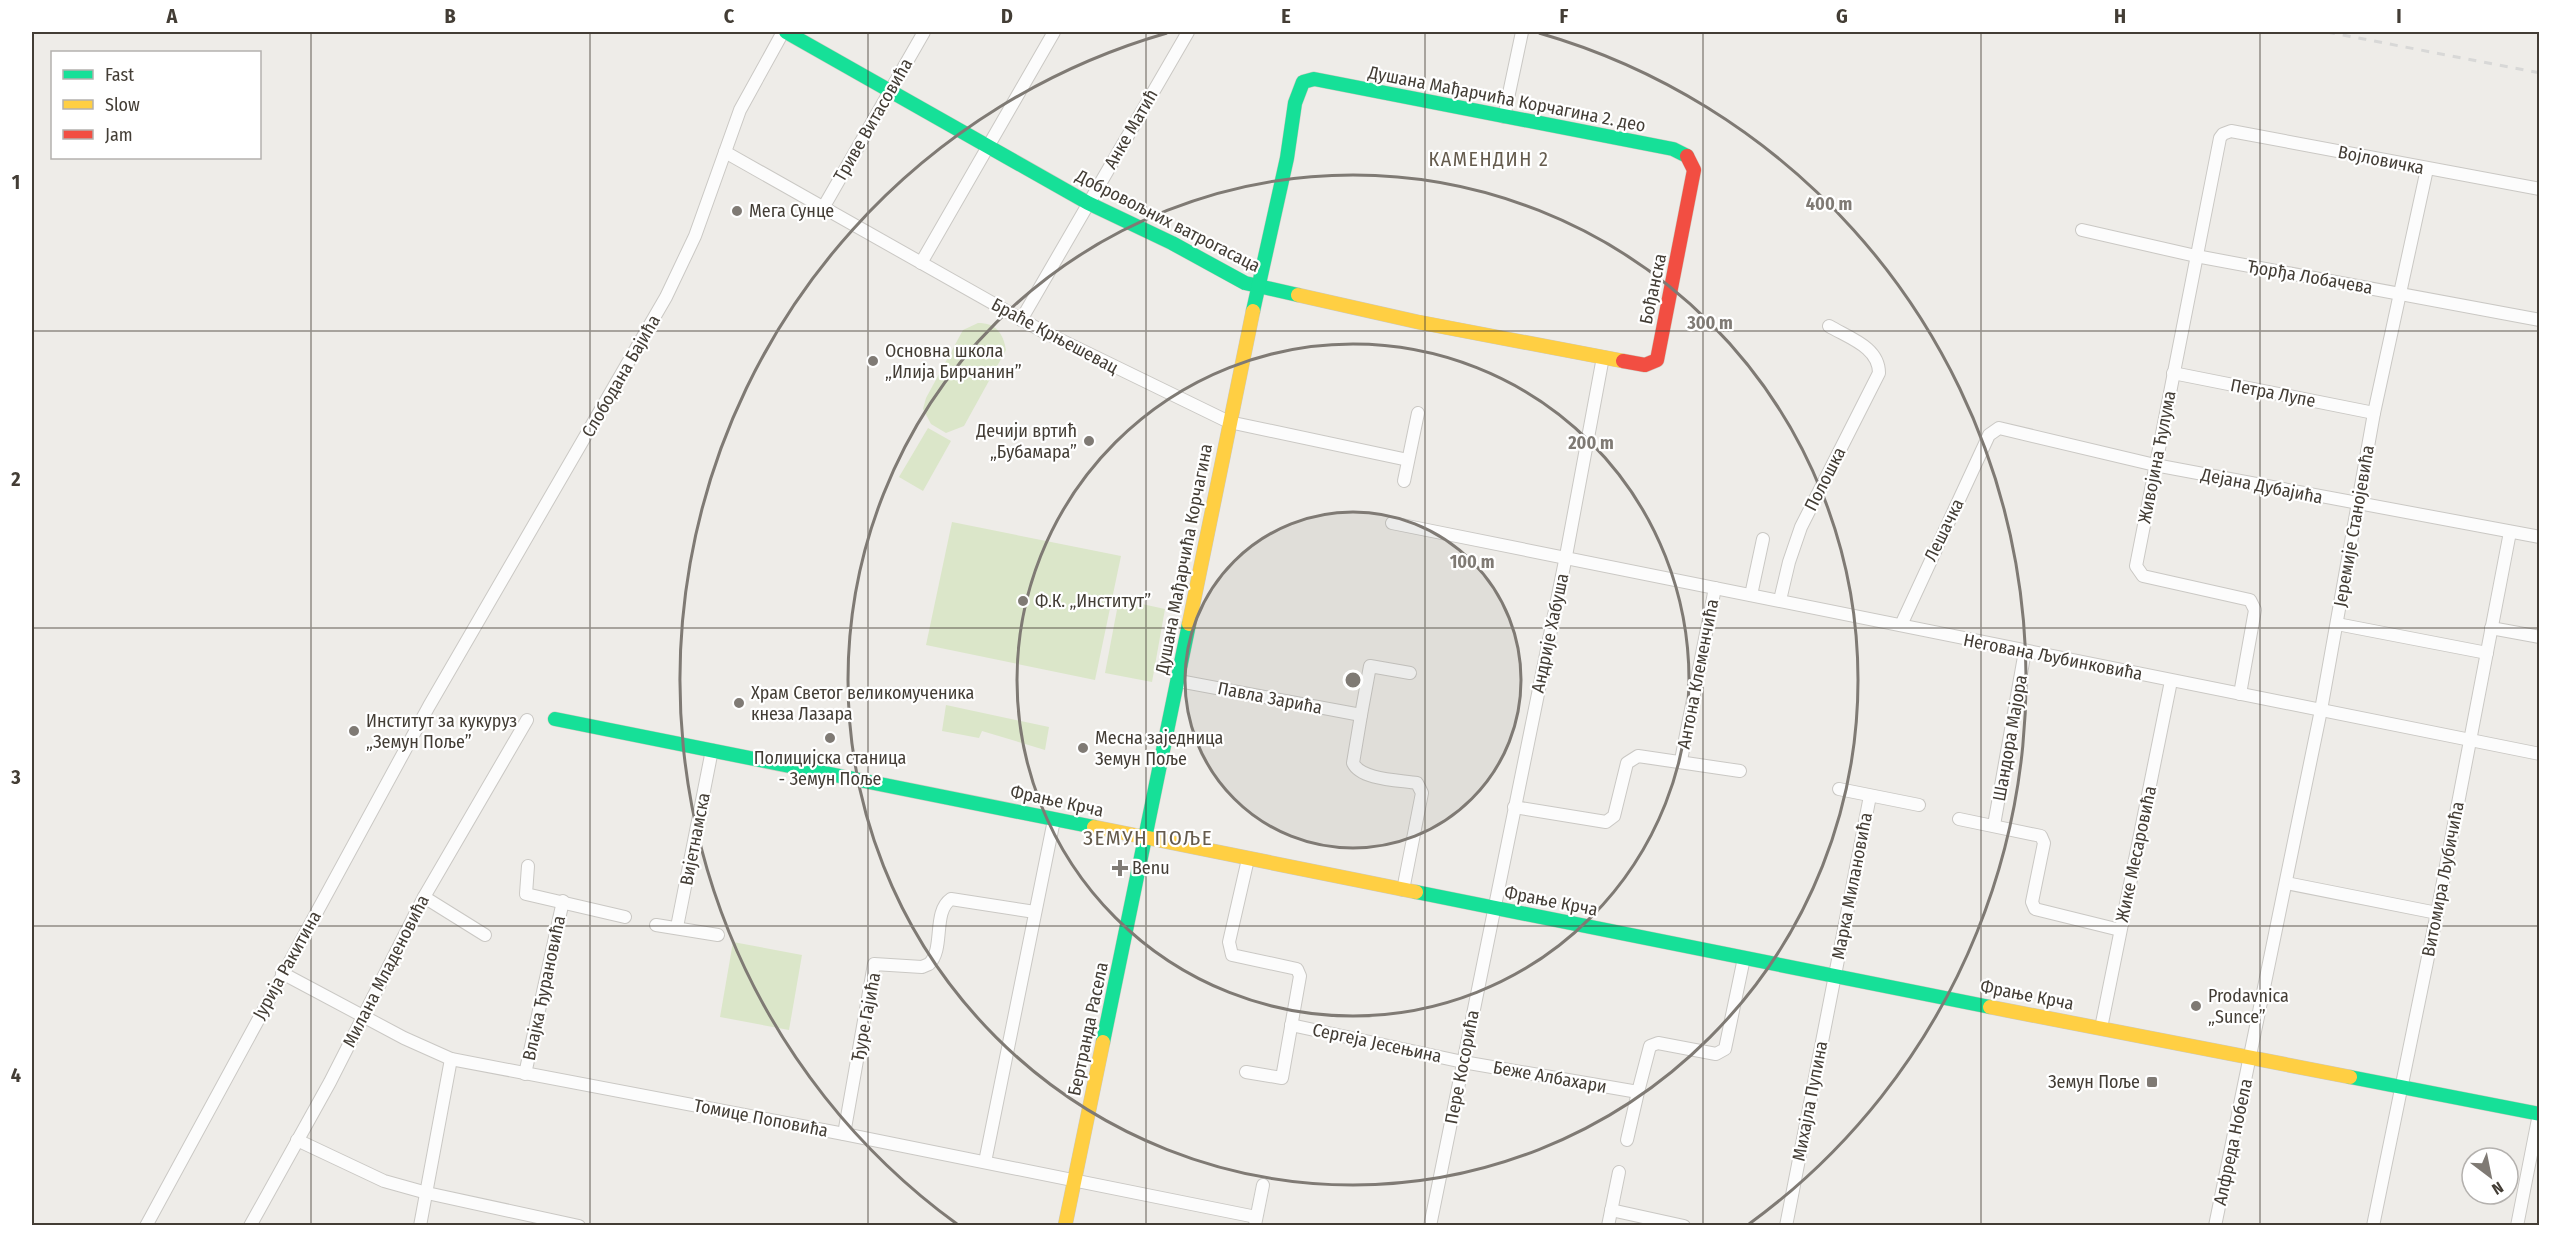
<svg xmlns="http://www.w3.org/2000/svg" width="2571" height="1257" font-family="'Fira Sans Condensed',sans-serif">
  <style>
    .green { fill: #dbe6c9 }
    .lines { fill: none; stroke-linecap: round; stroke-linejoin: round }
    .street-casing { stroke: #cac8c4; stroke-width: 14 }
    .fast-casing { stroke: #ccc9bf; stroke-width: 15 }
    .slow-casing { stroke: #ccc9bf; stroke-width: 15 }
    .jam-casing { stroke: #ccc9bf; stroke-width: 15 }
    .street { stroke: #fcfcfc; stroke-width: 12 }
    .fast { stroke: #16e098; stroke-width: 14 }
    .slow { stroke: #ffcf43; stroke-width: 14 }
    .jam { stroke: #f24e42; stroke-width: 14 }
    .rail { stroke: #d8d8d7; stroke-width: 3; stroke-dasharray: 8 8; stroke-linecap: butt }
    .grid { fill: none; stroke: #433d35; stroke-width: 1.5; stroke-opacity: 0.55 }
    .ring { fill: none; stroke: #7f7a74; stroke-width: 3 }
    .poi-dot { fill: #7f7a74; stroke: #fff; stroke-width: 2 }
    .labels { text-anchor: middle; dominant-baseline: central; stroke-width: 4.5; stroke-linejoin: round; paint-order: stroke }
    .street-label { font-size: 18px; fill: #433d35; stroke: #fff }
    .poi-label { font-size: 18px; fill: #433d35; stroke: #fff; text-anchor: start }
    .neighbourhood-label { font-size: 20px; letter-spacing: 1.5px; fill: #655b4d; stroke: #fff }
    .quarter-label { font-size: 21px; letter-spacing: 1.5px; fill: #655b4d; stroke: #fff }
    .centre { fill: #7f7a74; stroke: #fff; stroke-width: 3 }
    .ring-label { font-size: 18px; text-anchor: middle; font-weight: bold; fill: #7f7a74; stroke: #fff; stroke-width: 4.5; stroke-linejoin: round; paint-order: stroke }
    .neatline { fill: none; stroke: #433d35; stroke-width: 2 }
    .grid-label { font-size: 20px; text-anchor: middle; font-weight: bold; fill: #433d35 }
  </style>
  <rect width="100%" height="100%" fill="#eeece8"/>
  <g class="green">
    <path d="M978,323C996,323 1003,333 1006,350L964,426L946,433L931,424L923,409L926,398L963,330Z"/>
    <path d="M928,428L951,441L923,491L899,477Z"/>
    <path d="M952,522L1121,556L1095,680L926,645Z"/>
    <path d="M1119,599L1165,609L1152,682L1105,673Z"/>
    <path d="M946,705L1049,727L1045,750L982,731L979,738L942,731Z"/>
    <path d="M733,942L802,955L789,1030L720,1017Z"/>
  </g>
  <g class="lines">
    <defs>
      <g id="street">
        <path d="M1504,117L1522,32"/>
        <path d="M725,152L1042,331L1229,422L1408,460"/>
        <path d="M823,208L924,32"/>
        <path d="M2082,230L2196,256L2540,320"/>
        <path d="M921,263L1054,32"/>
        <path d="M1021,320L1188,32"/>
        <path d="M2173,373L2374,413"/>
        <path d="M1404,481L1418,413"/>
        <path d="M1392,523L2540,754"/>
        <path d="M1751,595L1763,539"/>
        <path d="M1780,600L1789,562L1801,527L1879,373C1879,347 1849,338 1829,326"/>
        <path d="M2337,624L2487,653"/>
        <path d="M1901,625L1989,435L1999,428L2155,465L2540,537"/>
        <path d="M2491,628L2540,637"/>
        <path d="M1179,681L1361,715L1353,763C1361,780 1399,780 1417,783L1422,793L1403,890"/>
        <path d="M2240,694L2255,610L2250,600L2143,576L2136,566L2220,138L2223,134L2231,131L2540,189"/>
        <path d="M1361,715L1370,666L1410,673"/>
        <path d="M1681,760L1715,588"/>
        <path d="M1839,789L1919,805"/>
        <path d="M1514,807L1606,822L1614,816L1627,763L1638,756L1740,771"/>
        <path d="M1959,819L2041,836L2044,843L2032,902L2035,909L2120,930"/>
        <path d="M1994,825L2025,651"/>
        <path d="M528,866L526,894L625,917"/>
        <path d="M2286,883L2437,913"/>
        <path d="M424,897L485,935"/>
        <path d="M656,925L718,935"/>
        <path d="M677,927L712,750"/>
        <path d="M282,973L404,1038L451,1059L844,1134L1256,1217"/>
        <path d="M1291,1025L1463,1062L1638,1092L1650,1046L1658,1043L1716,1054L1725,1049L1744,958"/>
        <path d="M2101,1028L2171,681"/>
        <path d="M1246,1072L1282,1078L1300,976L1297,969L1232,955L1229,942L1248,859"/>
        <path d="M525,1074L563,901"/>
        <path d="M844,1134L874,964L922,967L929,964C945,949 932,912 951,899L1035,912"/>
        <path d="M297,1140L384,1181L427,1193L579,1226"/>
        <path d="M1627,1140L1638,1092"/>
        <path d="M985,1162L1054,820"/>
        <path d="M1611,1210L1684,1226"/>
        <path d="M1255,1225L1263,1185"/>
        <path d="M146,1226L429,706L666,297L695,236L740,110L783,32"/>
        <path d="M250,1226L330,1082L424,897L527,720"/>
        <path d="M420,1226L451,1059"/>
        <path d="M1430,1226L1566,556L1603,357"/>
        <path d="M1608,1226L1619,1172"/>
        <path d="M1786,1226L1870,796"/>
        <path d="M2215,1226L2321,710L2374,413L2427,169"/>
        <path d="M2373,1226L2437,913L2510,532"/>
        <path d="M2517,1226L2539,1114"/>
      </g>
      <g id="fast">
        <path d="M786,32L1088,203L1172,243L1245,283L1298,295"/>
        <path d="M1253,311L1287,158L1295,103L1303,82L1314,79L1673,149L1687,156"/>
        <path d="M555,719L1094,827"/>
        <path d="M1416,892L1990,1007"/>
        <path d="M1103,1042L1189,624"/>
        <path d="M2350,1077L2540,1114"/>
      </g>
      <g id="slow">
        <path d="M1298,295L1418,322L1623,361"/>
        <path d="M1189,624L1253,311"/>
        <path d="M1094,827L1416,892"/>
        <path d="M1990,1007L2350,1077"/>
        <path d="M1065,1226L1103,1042"/>
      </g>
      <path id="jam" d="M1623,361L1645,365L1657,360L1694,170L1687,156"/>
    </defs>
    <use href="#street" class="street-casing"/>
    <use href="#fast" class="fast-casing"/>
    <use href="#slow" class="slow-casing"/>
    <use href="#jam" class="jam-casing"/>
    <use href="#street" class="street"/>
    <use href="#fast" class="fast"/>
    <use href="#slow" class="slow"/>
    <use href="#jam" class="jam"/>
    <path class="rail" d="M2327,32L2540,73"/>
  </g>
  <path class="grid" d="M311,32V1226M590,32V1226M868,32V1226M1146,32V1226M1425,32V1226M1703,32V1226M1981,32V1226M2260,32V1226M32,331H2540M32,628H2540M32,926H2540"/>
  <circle cx="1353" cy="680" r="168" fill="#7f7a74" fill-opacity=".12"/>
  <g class="ring">
    <circle cx="1353" cy="680" r="168"/>
    <circle cx="1353" cy="680" r="336"/>
    <circle cx="1353" cy="680" r="505"/>
    <path d="M957 1224A673 673 0 0 1 1167 33M1539 33A673 673 0 0 1 1749 1224"/>
  </g>
  <g class="poi-dot">
    <circle cx="737" cy="211" r="6"/>
    <circle cx="873" cy="361" r="6"/>
    <circle cx="1089" cy="441" r="6"/>
    <circle cx="1023" cy="601" r="6"/>
    <circle cx="739" cy="703" r="6"/>
    <circle cx="354" cy="731" r="6"/>
    <circle cx="830" cy="738" r="6"/>
    <circle cx="1083" cy="748" r="6"/>
    <path d="M1117 859h6v6h6v6h-6v6h-6v-6h-6v-6h6z"/>
    <circle cx="2196" cy="1006" r="6"/>
    <rect x="2146" y="1076" width="12" height="12" rx="3"/>
  </g>
  <g class="labels">
    <g class="street-label">
      <text transform="translate(1507 99) rotate(11)">Душана Мађарчића Корчагина 2. део</text>
      <text transform="translate(873 120) rotate(-60)">Триве Витасовића</text>
      <text transform="translate(1131 129) rotate(-60)">Анке Матић</text>
      <text transform="translate(2381 160) rotate(11)">Војловичка</text>
      <text transform="translate(1168 221) rotate(27)">Добровољних ватрогасаца</text>
      <text transform="translate(2310 277) rotate(10)">Ђорђа Лобачева</text>
      <text transform="translate(1653 289) rotate(-78)">Бођанска</text>
      <text transform="translate(1055 336) rotate(28)">Браће Крњешевац</text>
      <text transform="translate(621 376) rotate(-60)">Слободана Бајића</text>
      <text transform="translate(2273 393) rotate(11)">Петра Лупе</text>
      <text transform="translate(2157 457) rotate(-79)">Живојина Ћулума</text>
      <text transform="translate(1825 479) rotate(-63)">Полошка</text>
      <text transform="translate(2262 486) rotate(11)">Дејана Дубајића</text>
      <text transform="translate(2354 526) rotate(-80)">Јеремије Станојевића</text>
      <text transform="translate(1944 530) rotate(-64)">Лешачка</text>
      <text transform="translate(1184 559) rotate(-79)">Душана Мађарчића Корчагина</text>
      <text transform="translate(1550 633) rotate(-78)">Андрије Хабуша</text>
      <text transform="translate(2053 657) rotate(11)">Негована Љубинковића</text>
      <text transform="translate(1698 674) rotate(-79)">Антона Клеменчића</text>
      <text transform="translate(1270 698) rotate(11)">Павла Зарића</text>
      <text transform="translate(2010 738) rotate(-80)">Шандора Мајора</text>
      <text transform="translate(1057 801) rotate(12)">Фрање Крча</text>
      <text transform="translate(695 839) rotate(-79)">Вијетнамска</text>
      <text transform="translate(2136 854) rotate(-78)">Жике Месаровића</text>
      <text transform="translate(2443 879) rotate(-79)">Витомира Љубичића</text>
      <text transform="translate(1852 886) rotate(-79)">Марка Милановића</text>
      <text transform="translate(1551 901) rotate(11)">Фрање Крча</text>
      <text transform="translate(287 965) rotate(-61)">Јурија Ракитина</text>
      <text transform="translate(386 971) rotate(-63)">Милана Младеновића</text>
      <text transform="translate(544 988) rotate(-78)">Влајка Ђурановића</text>
      <text transform="translate(2027 995) rotate(11)">Фрање Крча</text>
      <text transform="translate(866 1017) rotate(-79)">Ђуре Гајића</text>
      <text transform="translate(1088 1029) rotate(-78)">Бертранда Расела</text>
      <text transform="translate(1377 1043) rotate(12)">Сергеја Јесењина</text>
      <text transform="translate(1462 1067) rotate(-79)">Пере Косорића</text>
      <text transform="translate(1550 1077) rotate(10)">Беже Албахари</text>
      <text transform="translate(1810 1101) rotate(-79)">Михајла Пупина</text>
      <text transform="translate(761 1118) rotate(11)">Томице Поповића</text>
      <text transform="translate(2233 1142) rotate(-78)">Алфреда Нобела</text>
    </g>
    <g class="poi-label">
      <text x="749" y="211">Мега Сунце</text>
      <text x="885" y="351">Основна школа<tspan x="885" dy="21">„Илија Бирчанин”</tspan></text>
      <text x="1077" y="431" text-anchor="end">Дечији вртић<tspan x="1077" dy="21">„Бубамара”</tspan></text>
      <text x="1035" y="601">Ф.К. „Институт”</text>
      <text x="751" y="693">Храм Светог великомученика<tspan x="751" dy="21">кнеза Лазара</tspan></text>
      <text x="366" y="721">Институт за кукуруз<tspan x="366" dy="21">„Земун Поље”</tspan></text>
      <text x="1095" y="738">Месна заједница<tspan x="1095" dy="21">Земун Поље</tspan></text>
      <text x="830" y="758" text-anchor="middle">Полицијска станица<tspan x="830" dy="21">- Земун Поље</tspan></text>
      <text x="1132" y="868">Benu</text>
      <text x="2208" y="996">Prodavnica<tspan x="2208" dy="21">„Sunce”</tspan></text>
      <text x="2140" y="1082" text-anchor="end">Земун Поље</text>
    </g>
    <g class="neighbourhood-label">
      <text x="1489" y="159">КАМЕНДИН 2</text>
    </g>
    <g class="quarter-label">
      <text x="1148" y="838">ЗЕМУН ПОЉЕ</text>
    </g>
  </g>
  <circle cx="1353" cy="680" r="9" class="centre"/>
  <g class="ring-label">
    <text x="1829" y="210">400 m</text>
    <text x="1710" y="329">300 m</text>
    <text x="1591" y="449">200 m</text>
    <text x="1472" y="568">100 m</text>
  </g>
  <rect width="2571" height="1257" fill="none" stroke="#ffffff" stroke-width="66"/>
  <rect x="51" y="51" width="210" height="108" fill="#ffffff" stroke="#b4b1ae" stroke-width="1.5"/>
  <rect x="63" y="70" width="30" height="9" fill="#16e098" stroke="#b4b1ae" stroke-width="1.5"/>
  <text x="105" y="81" font-size="18" fill="#433d35">Fast</text>
  <rect x="63" y="100" width="30" height="9" fill="#ffcf43" stroke="#b4b1ae" stroke-width="1.5"/>
  <text x="105" y="111" font-size="18" fill="#433d35">Slow</text>
  <rect x="63" y="130" width="30" height="9" fill="#f24e42" stroke="#b4b1ae" stroke-width="1.5"/>
  <text x="105" y="141" font-size="18" fill="#433d35">Jam</text>
  <g transform="translate(2490 1176) rotate(148)"><circle r="28" fill="#ffffff" stroke="#b4b1ae" stroke-width="1.5"/>
  <path d="M0-4.5L10 22L0 15L-10 22Z" fill="#7f7a74"/>
  <text y="-9" font-size="16" font-weight="bold" text-anchor="middle" fill="#433d35">N</text>
  </g>
  <rect x="33" y="33" width="2505" height="1191" class="neatline"/>
  <g class="grid-label">
    <text x="172" y="23">A</text>
    <text x="450" y="23">B</text>
    <text x="729" y="23">C</text>
    <text x="1007" y="23">D</text>
    <text x="1286" y="23">E</text>
    <text x="1564" y="23">F</text>
    <text x="1842" y="23">G</text>
    <text x="2120" y="23">H</text>
    <text x="2399" y="23">I</text>
    <text x="16" y="189">1</text>
    <text x="16" y="486">2</text>
    <text x="16" y="784">3</text>
    <text x="16" y="1082">4</text>
  </g>
</svg>
